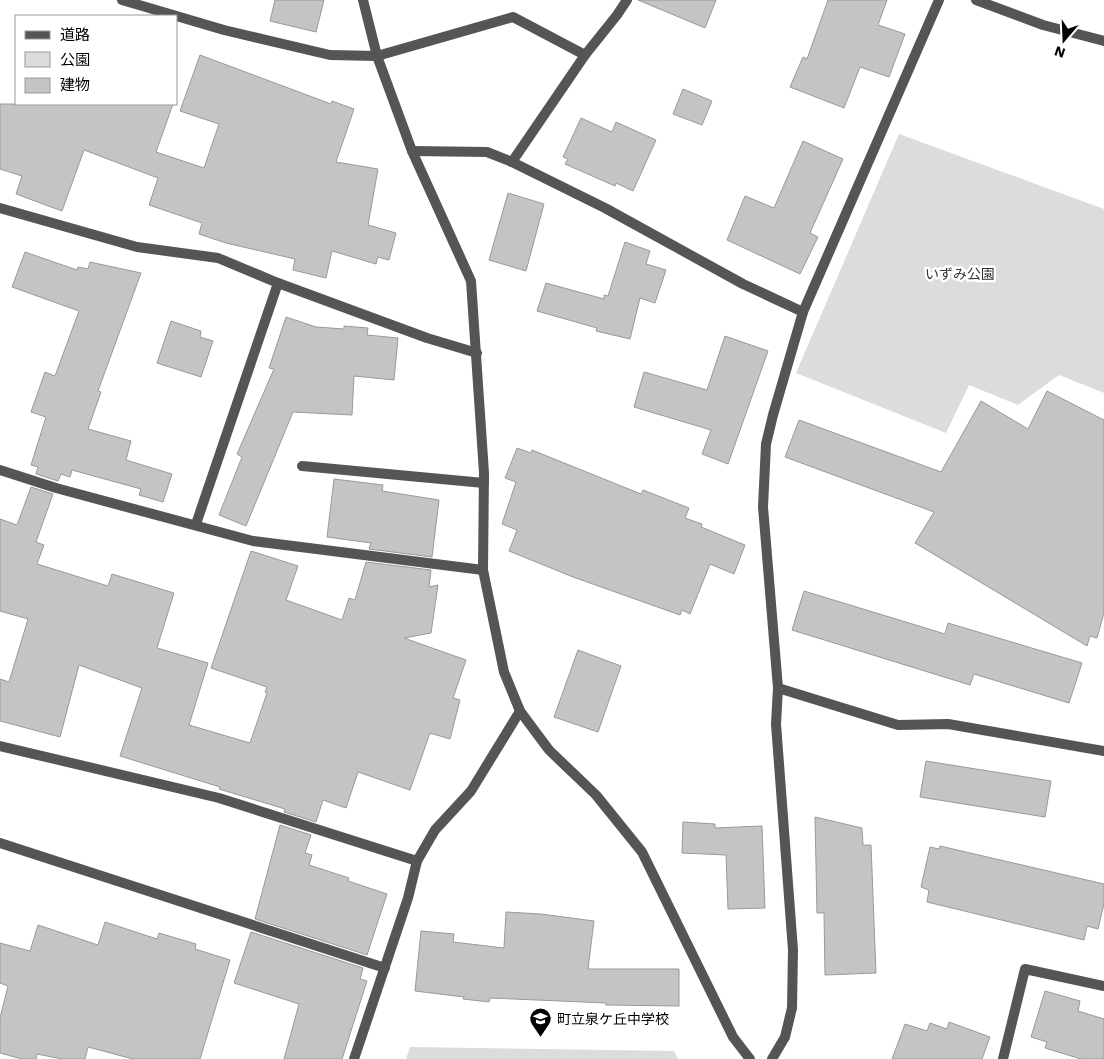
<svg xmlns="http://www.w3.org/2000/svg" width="1104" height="1059" font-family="'Work Sans','Noto Sans JP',sans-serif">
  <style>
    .green { fill: #dcdcdc }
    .building { fill: #c4c4c4; stroke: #999 }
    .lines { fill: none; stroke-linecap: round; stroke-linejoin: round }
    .street { stroke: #555; stroke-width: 10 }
    .labels { text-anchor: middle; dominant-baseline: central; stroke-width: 5; stroke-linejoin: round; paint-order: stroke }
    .park-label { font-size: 14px; fill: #333; stroke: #fff }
    .poi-label { font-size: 14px; fill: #000; stroke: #fff; text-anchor: start }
  </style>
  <rect width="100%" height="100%" fill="#fff"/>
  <g class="green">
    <path d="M899,134L1104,209V393L1059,375L1018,405L969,385L946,433L796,373Z"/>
    <path d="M410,1047L674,1051L678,1059H406Z"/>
  </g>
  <g class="building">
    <path d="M275,0H324L316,32L270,21Z"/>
    <path d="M638,0H716L705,28Z"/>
    <path d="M828,0H887L878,25L905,34L889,77L860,67L844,108L790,87L803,57L807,59Z"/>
    <path d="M200,55L331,104L332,101L354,109L336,162L378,169L368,225L396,233L389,260L378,257L376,264L332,251L326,278L293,270L295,259L226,243L199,234L202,223L149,205L158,178L84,150L62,211L16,194L22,176L0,169V104H173L156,152L204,168L219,124L180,111Z"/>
    <path d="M683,89L712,101L702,125L673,114Z"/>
    <path d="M581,118L612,132L616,122L656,140L633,191L616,183L615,186L565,164L568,159L563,157Z"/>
    <path d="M803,141L843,159L810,233L818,237L800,274L727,240L745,196L774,208Z"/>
    <path d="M508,193L544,204L526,271L489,260Z"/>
    <path d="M625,242L650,251L646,264L666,270L655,303L640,298L630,339L596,331L597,328L537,311L546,283L604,299V295L608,296Z"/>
    <path d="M25,252L77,270L78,267L88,269L90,262L141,273L98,391L101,392L88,429L131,441L126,460L172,474L163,502L139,495L141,489L72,470L70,477L61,474L58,481L36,474L38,467L31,465L46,417L31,412L45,372L55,376L79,311L12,287Z"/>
    <path d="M286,317L316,327L344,329V326L368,328L367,335L398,338L394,380L354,376L352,415L293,412L246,526L219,515L242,457L237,454L274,369L269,368Z"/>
    <path d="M171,321L201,331L200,337L213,341L201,377L157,363Z"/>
    <path d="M725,336L768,351L728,464L702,454L711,430L634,407L644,372L707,390Z"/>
    <path d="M1047,391L1104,420V613L1097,638L1090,636L1087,646L915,543L934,512L785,457L799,420L941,472L981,401L1028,429Z"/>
    <path d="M517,448L531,453L532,450L641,494L643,490L689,508L685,518L702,524L701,527L745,545L734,574L710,564L690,614L682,610L680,615L573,577L509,551L517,530L502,524L516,482L505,478Z"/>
    <path d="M334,479L383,485L382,491L439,500L432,557L369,549L371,543L327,537Z"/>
    <path d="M31,487L53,494L36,542L44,545L37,564L108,586L112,574L174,593L157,648L208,663L189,725L250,743L267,693L265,692L267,687L211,668L251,551L298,566L286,600L342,620L349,598L355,600L366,562L431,570L429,587L438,585L431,633L404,638L466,660L453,698L460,700L450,739L430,733L410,790L358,772L346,808L323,800L316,822L284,812L285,809L219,789L220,787L120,756L142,688L79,665L60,737L0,721V679L9,682L28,619L0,611V519L17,525Z"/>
    <path d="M804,591L945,634L948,623L1082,663L1069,703L974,674L970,685L792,630Z"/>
    <path d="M578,650L621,666L598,732L554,717Z"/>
    <path d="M926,761L1051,781L1045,817L920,797Z"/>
    <path d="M815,817L862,828L863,845H871L876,973L825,975L824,913H817Z"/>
    <path d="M683,822L715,824V828L762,826L765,908L728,909L726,855L682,853Z"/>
    <path d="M280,825L311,835L305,853L312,855L309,865L349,878L348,881L387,894L367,955L255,919Z"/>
    <path d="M940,846L1104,884V904L1098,929L1087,926L1084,940L927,902L929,890L921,887L930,847L939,849Z"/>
    <path d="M506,912L541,914L594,921L588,969H679V1006L606,1005V1003L490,998L489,1002L463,999L464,997L415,991L421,931L454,934L453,942L504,948Z"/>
    <path d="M105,922L157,939L159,933L196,944L195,949L230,960L200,1059H133L88,1047L85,1059H62L37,1054L36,1059H22L0,1053V1018L8,986L0,983V943L30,951L38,925L98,945Z"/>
    <path d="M251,932L363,968L360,979L367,981L342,1059H284L299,1004L234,983Z"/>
    <path d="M1045,991L1080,1001L1078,1011L1104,1019V1059H1081L1045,1048L1047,1042L1031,1037Z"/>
    <path d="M949,1022L990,1037L982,1059H892L905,1024L927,1031L930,1023L947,1029Z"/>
  </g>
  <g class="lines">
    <g class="street">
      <path d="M122,0L224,30L330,55L377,56L513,17L585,55L512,162"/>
      <path d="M363,0L377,56L412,151L471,281L484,473L483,570L504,672L520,711L549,750L596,795L642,852L733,1037L750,1059"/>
      <path d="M976,0L1043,25L1104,41"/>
      <path d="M585,55L617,15L627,0"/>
      <path d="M412,151L487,152L512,162L605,208L743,284L803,312"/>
      <path d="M0,208L137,247L218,258L278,283L427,338L477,353"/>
      <path d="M302,466L484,483"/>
      <path d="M0,470L56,488L253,541L483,570"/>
      <path d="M196,524L278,283"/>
      <path d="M778,688L898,725L948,724L1104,751"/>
      <path d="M0,746L219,798L417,861"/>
      <path d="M0,843L385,968"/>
      <path d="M354,1059L408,898L417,861L435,830L471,791L520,711"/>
      <path d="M772,1059L785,1037L792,1008L793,950L776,724L778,688L763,507L766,444L773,415L803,312L939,0"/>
      <path d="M1003,1059L1025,969L1104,986"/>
    </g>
  </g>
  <defs>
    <symbol id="school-pin" viewBox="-11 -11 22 30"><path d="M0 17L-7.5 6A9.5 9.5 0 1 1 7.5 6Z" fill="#000" stroke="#fff"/><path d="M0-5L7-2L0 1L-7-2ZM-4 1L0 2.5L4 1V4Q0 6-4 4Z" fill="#fff"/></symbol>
  </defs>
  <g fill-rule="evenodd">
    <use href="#school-pin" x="528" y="1006" width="25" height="34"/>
  </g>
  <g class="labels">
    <g class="park-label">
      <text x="960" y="274">いずみ公園</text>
    </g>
    <g class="poi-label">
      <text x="557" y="1019">町立泉ケ丘中学校</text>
    </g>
  </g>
  <rect x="15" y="15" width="162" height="90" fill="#ffffff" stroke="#999999"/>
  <rect x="25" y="31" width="25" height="8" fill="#555555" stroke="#999999"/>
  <text x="60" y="40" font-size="15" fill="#000000">道路</text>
  <rect x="25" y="52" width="25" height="15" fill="#dcdcdc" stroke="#999999"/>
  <text x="60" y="65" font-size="15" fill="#000000">公園</text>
  <rect x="25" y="78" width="25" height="15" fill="#c4c4c4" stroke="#999999"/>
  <text x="60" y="90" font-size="15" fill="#000000">建物</text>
  <g transform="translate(1064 40) rotate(199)" stroke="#ffffff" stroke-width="4" paint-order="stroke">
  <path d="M0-4L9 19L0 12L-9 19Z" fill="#000000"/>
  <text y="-8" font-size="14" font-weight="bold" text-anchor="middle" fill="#000000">N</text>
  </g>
</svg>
